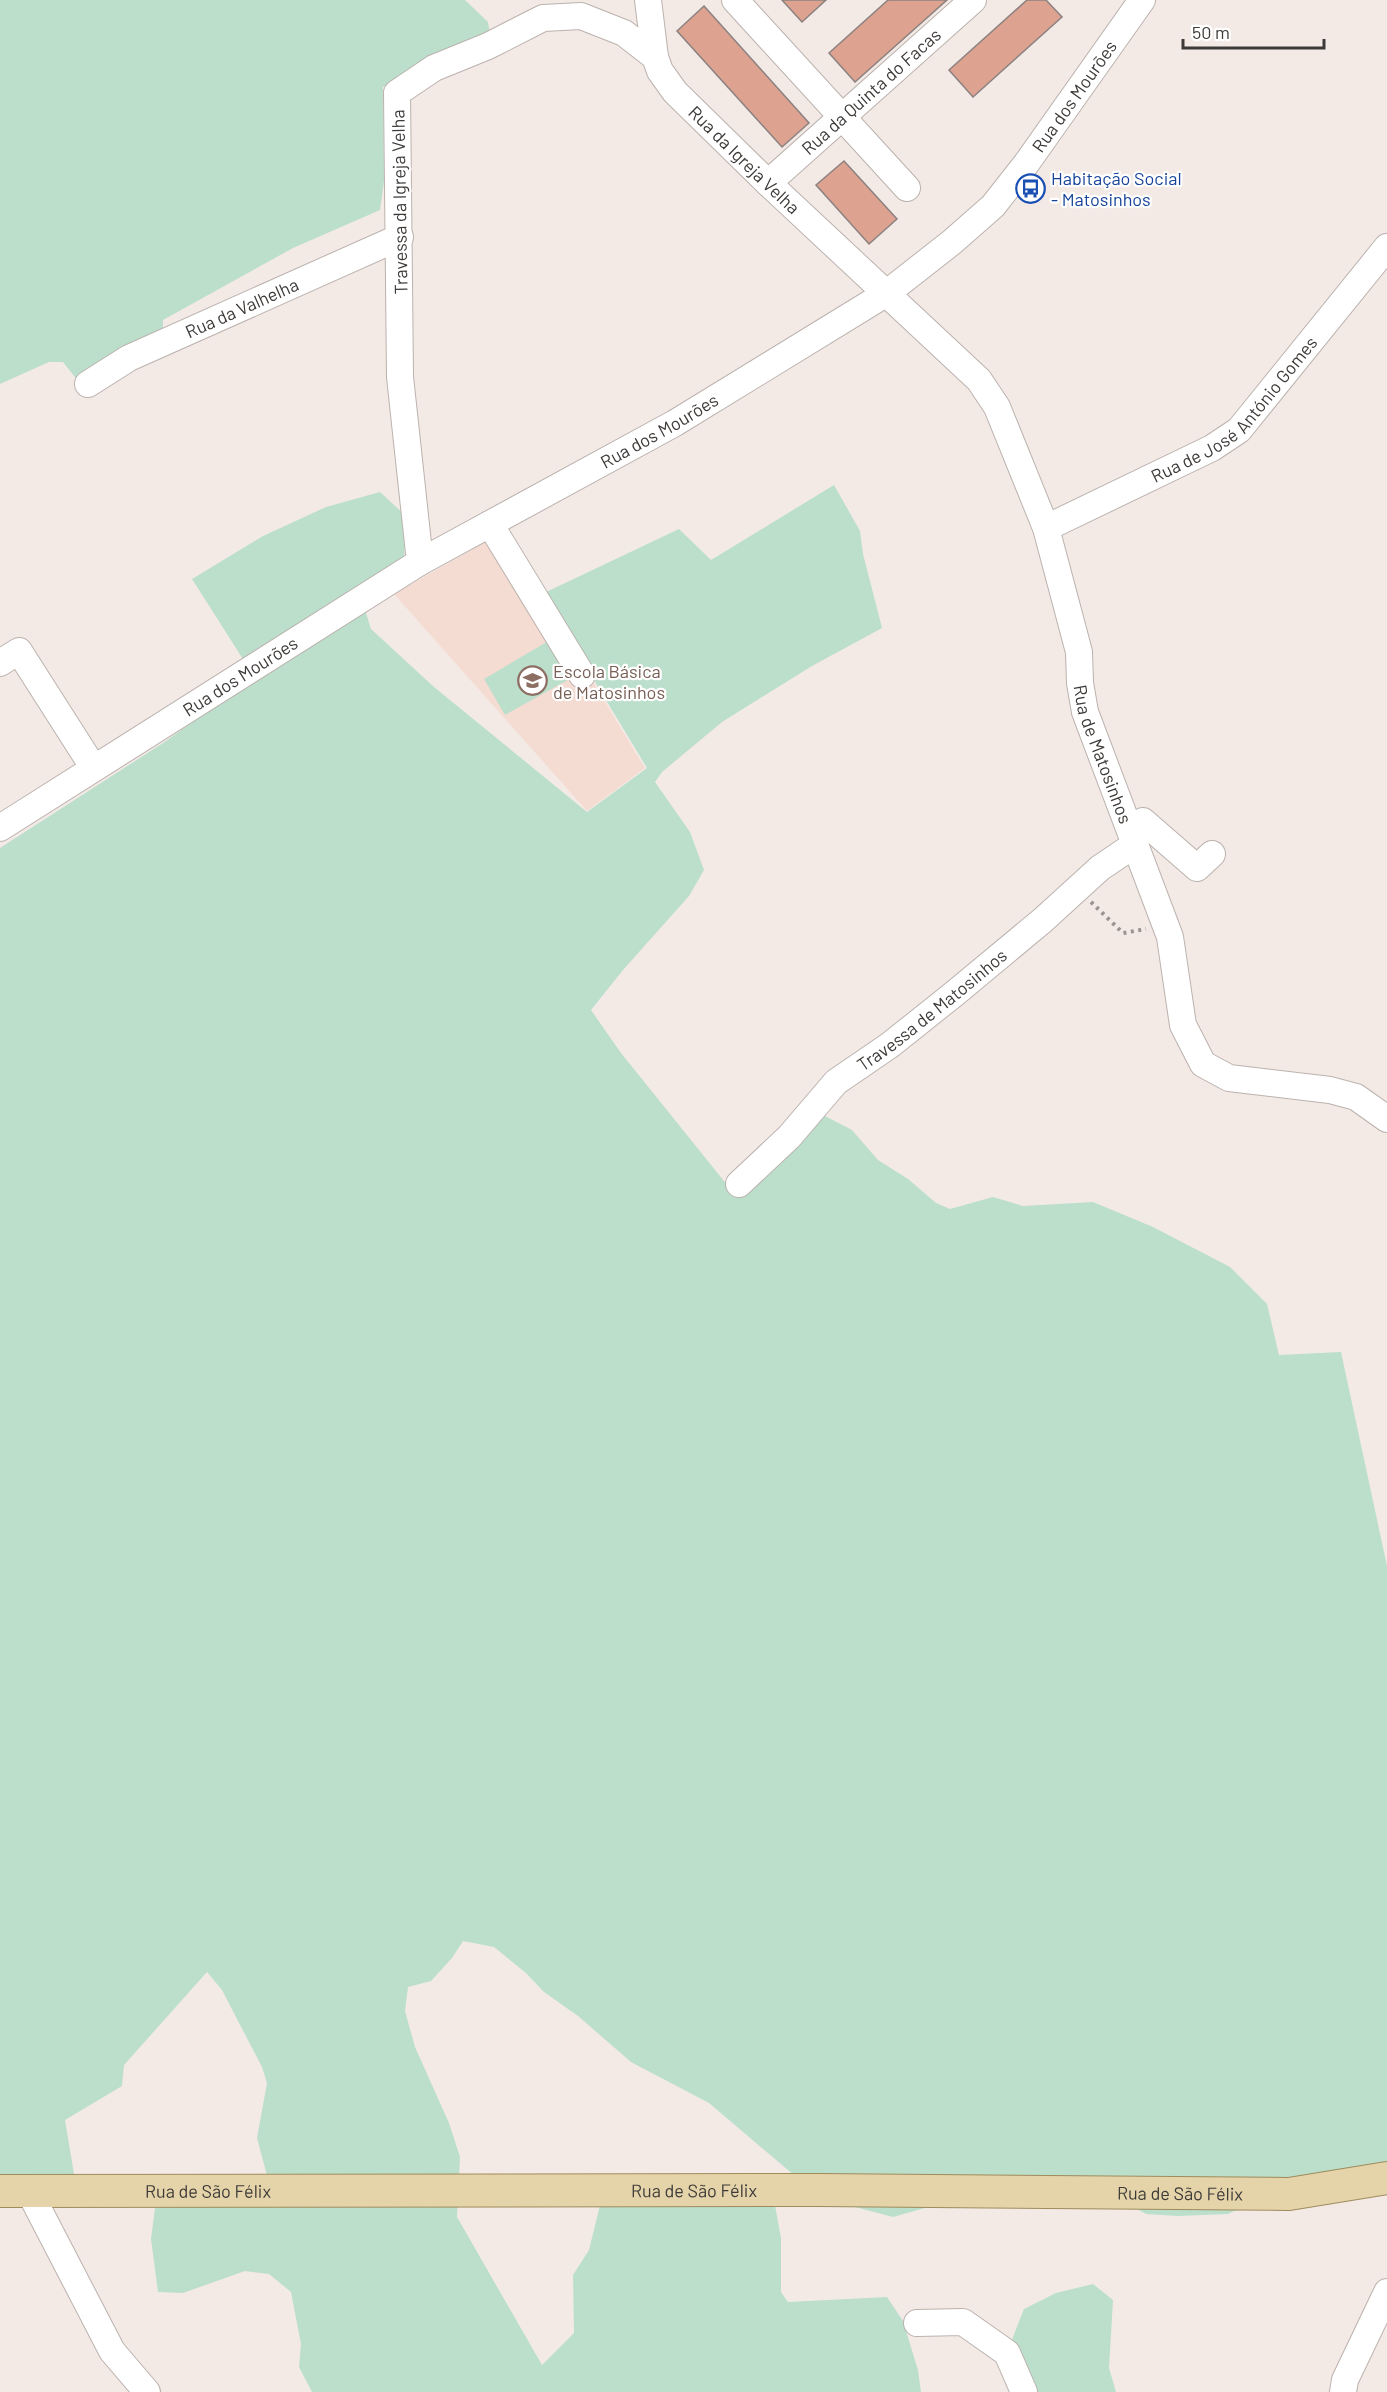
<svg xmlns="http://www.w3.org/2000/svg" width="1387" height="2392" font-family="Barlow,sans-serif">
  <style>
    .education { fill: #f5dcd3 }
    .green { fill: #bbdfcb }
    .building { fill: #dda290; stroke: #8b8280; stroke-width: 1.5 }
    .lines { fill: none; stroke-linecap: round; stroke-linejoin: round }
    .minor-casing { stroke: #bbb2ae; stroke-width: 28 }
    .major-casing { stroke: #9f8b5c; stroke-width: 34 }
    .path { stroke: #9a9491; stroke-width: 4; stroke-dasharray: 3 4.5; stroke-linecap: butt }
    .minor { stroke: #fff; stroke-width: 26 }
    .major { stroke: #e5d4a9; stroke-width: 32 }
    .labels { text-anchor: middle; dominant-baseline: central; stroke-width: 4.5; stroke-linejoin: round; paint-order: stroke }
    .street-label { font-size: 18px; fill: #3d3a38; stroke: #fff }
    .transit-label { font-size: 18px; fill: #164399; stroke: #fff; text-anchor: start }
    .education-label { font-size: 18px; fill: #785e54; stroke: #fff; text-anchor: start }
  </style>
  <rect width="100%" height="100%" fill="#f3eae6"/>
  <path class="education" d="M503,532L645,768L587,811L394,594Z"/>
  <g class="green">
    <path d="M0,0H465L488,22L490,34L450,58L383,87L384,181L380,210L293,248L163,320V334L78,381L63,362H49L0,384Z"/>
    <path d="M834,485L860,531L863,554L882,628L812,666L722,722L662,772L655,782L690,832L704,870L689,896L623,970L591,1010L621,1053L728,1186L750,1192L823,1115L852,1130L878,1160L908,1179L936,1203L950,1209L993,1197L1023,1206L1093,1202L1153,1227L1230,1267L1267,1304L1279,1355L1341,1352L1387,1566V2182L1234,2211L1228,2214L1178,2216L1146,2214L1114,2196L982,2192L893,2217L821,2198L709,2103L631,2062L578,2016L544,1992L526,1973L494,1947L463,1941L452,1958L431,1981L408,1987L405,2011L415,2047L449,2123L460,2157L457,2217L542,2365L574,2333L573,2275L589,2250L600,2205L774,2200L781,2238V2292L788,2302L887,2297L903,2321L918,2370L921,2392H312L299,2367L301,2344L291,2292L269,2274L245,2271L183,2293L158,2292L151,2239L155,2208L273,2198L257,2138L267,2083L262,2067L222,1990L207,1972L124,2065L122,2086L65,2120L75,2180L0,2205V848L163,743L255,678L192,579L263,536L326,507L380,492L406,516L404,559L392,583L366,613L371,629L434,687L587,812L647,768L542,594L679,529L711,560Z"/>
    <path d="M550,640L573,677L505,715L484,679Z"/>
    <path d="M1093,2284L1113,2300L1109,2368L1116,2392H1015L1011,2342L1024,2309L1056,2293Z"/>
  </g>
  <g class="building">
    <path d="M782,0H826L802,22Z"/>
    <path d="M888,0H947L855,82L829,53Z"/>
    <path d="M1027,0H1046L1062,17L973,97L949,70Z"/>
    <path d="M704,6L809,123L782,147L677,31Z"/>
    <path d="M844,161L897,219L869,244L816,185Z"/>
  </g>
  <g class="lines">
    <defs>
      <g id="minor">
        <path id="s1" d="M648,0L655,57L660,71L675,92L768,183L979,380L997,407L1046,528L1079,652L1080,683L1085,712L1170,937L1183,1025L1203,1064L1229,1078L1330,1090L1356,1097L1387,1119"/>
        <path d="M735,0L907,188"/>
        <path id="s2" d="M768,183L973,0"/>
        <path id="s3" d="M88,384L129,358L400,237"/>
        <path d="M490,524L582,675"/>
        <path id="s4" d="M1046,528L1212,448L1239,430L1387,247"/>
        <path d="M420,562L400,377L397,93L434,68L488,46L543,18L581,16L624,33L655,57"/>
        <path d="M0,663L19,651L93,767"/>
        <path d="M1143,821L1197,868L1212,854"/>
        <path id="s5" d="M0,828L420,562L675,423L887,293L952,242L993,206L1026,164L1142,0"/>
        <path id="s6" d="M739,1184L789,1137L836,1082L890,1045L954,994L1043,920L1100,868L1134,845"/>
        <path d="M29,2191L112,2351L147,2392"/>
        <path d="M917,2323L963,2322L1007,2353L1024,2392"/>
        <path d="M1343,2392L1345,2380L1387,2292"/>
      </g>
      <g id="major">
        <path id="s7" d="M0,2191L819,2190L1289,2194L1387,2178"/>
      </g>
    </defs>
    <use href="#minor" class="minor-casing"/>
    <use href="#major" class="major-casing"/>
    <path class="path" d="M1091,902L1123,933L1146,929"/>
    <use href="#minor" class="minor"/>
    <use href="#major" class="major"/>
  </g>
  <defs>
    <symbol id="bus-ring" viewBox="-11 -11 22 22"><circle r="9.5" fill="#fff" stroke="#1a4fb4" stroke-width="1.5"/><path d="M-5-6H5V4H4V6H2V4H-2V6H-4V4H-5ZM-3.5-4V0h7V-4ZM-3.5 1.2v1.5H-2V1.2ZM2 1.2v1.5H3.5V1.2Z" fill="#1a4fb4"/></symbol>
    <symbol id="school-ring" viewBox="-11 -11 22 22"><circle r="9.5" fill="#fff" stroke="#8d6e63" stroke-width="1.5"/><path d="M0-5L7-2L0 1L-7-2ZM-4 1L0 2.5L4 1V4Q0 6-4 4Z" fill="#8d6e63"/></symbol>
  </defs>
  <g fill-rule="evenodd">
    <use href="#bus-ring" x="1014" y="172" width="33" height="33"/>
    <use href="#school-ring" x="516" y="664" width="33" height="33"/>
  </g>
  <g class="labels">
    <g class="street-label">
      <text stroke="none"><textPath href="#s2" startOffset="138">Rua da Quinta do Facas</textPath></text>
      <text stroke="none"><textPath href="#s5" startOffset="1310">Rua dos Mourões</textPath></text>
      <text stroke="none"><textPath href="#s1" startOffset="195">Rua da Igreja Velha</textPath></text>
      <text transform="translate(399 202) rotate(-91)">Travessa da Igreja Velha</text>
      <text stroke="none"><textPath href="#s3" startOffset="172">Rua da Valhelha</textPath></text>
      <text stroke="none"><textPath href="#s4" startOffset="226">Rua de José António Gomes</textPath></text>
      <text stroke="none"><textPath href="#s5" startOffset="770">Rua dos Mourões</textPath></text>
      <text stroke="none"><textPath href="#s5" startOffset="284">Rua dos Mourões</textPath></text>
      <text stroke="none"><textPath href="#s1" startOffset="914">Rua de Matosinhos</textPath></text>
      <text stroke="none"><textPath href="#s6" startOffset="261">Travessa de Matosinhos</textPath></text>
      <text stroke="none"><textPath href="#s7" startOffset="694">Rua de São Félix</textPath></text>
      <text stroke="none"><textPath href="#s7" startOffset="208">Rua de São Félix</textPath></text>
      <text stroke="none"><textPath href="#s7" startOffset="1180">Rua de São Félix</textPath></text>
    </g>
    <g class="transit-label">
      <text x="1051" y="178">Habitação Social<tspan x="1051" dy="21">- Matosinhos</tspan></text>
    </g>
    <g class="education-label">
      <text x="553" y="671">Escola Básica<tspan x="553" dy="21">de Matosinhos</tspan></text>
    </g>
  </g>
  <path d="M1183 39v9h141v-9" fill="none" stroke="#3d3a38" stroke-width="3"/>
  <text x="1192" y="39" font-size="18" fill="#3d3a38" stroke="#ffffff" stroke-width="4.5" paint-order="stroke">50 m</text>
</svg>
